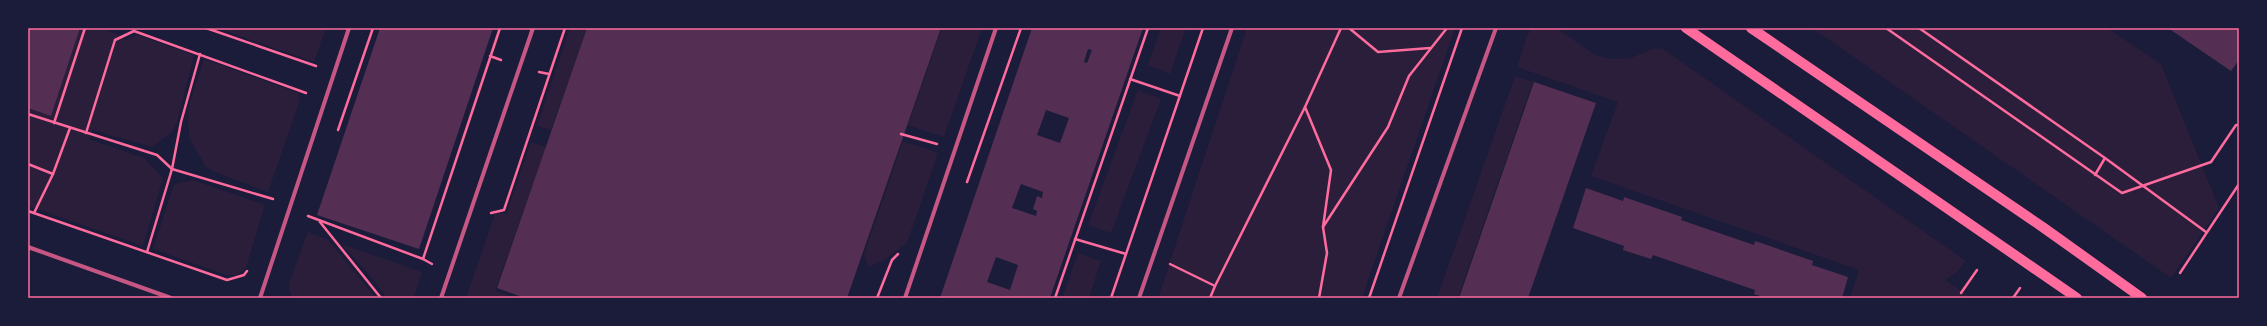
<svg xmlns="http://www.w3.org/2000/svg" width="2267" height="326" font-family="Raleway,sans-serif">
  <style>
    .green { fill: #2a1e3b }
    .building { fill: #542f53; fill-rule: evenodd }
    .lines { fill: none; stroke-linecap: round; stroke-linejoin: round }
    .path { stroke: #ff6b9d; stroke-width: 2.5 }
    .minor { stroke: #c65784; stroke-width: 4 }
    .primary { stroke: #ff6b9d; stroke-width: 10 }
    .neatline { fill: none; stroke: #ff6b9d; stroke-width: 1.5 }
  </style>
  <rect width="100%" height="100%" fill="#1b1b3a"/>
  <g class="green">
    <path d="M80,28H102L124,37L123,41L137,35L194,55L177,122L172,132L152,147L92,130L89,139L144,158L163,178L143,246L28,206V108L51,116Z"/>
    <path d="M217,28H326L314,62Z"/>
    <path d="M570,28H587L551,130L537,126Z"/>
    <path d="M942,28H982L944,137L908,125Z"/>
    <path d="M1161,28H1186L1170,74L1148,65Z"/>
    <path d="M1247,28H1455L1362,298H1158Z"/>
    <path d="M1532,28H1557L1595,55L1612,59H1628L1655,48L1663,49L1966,261L1955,274L1945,280L1972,298H1850L1859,270L1591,176L1618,102L1517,67L1527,36Z"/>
    <path d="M1812,28H2107L2161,64L2219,208L2171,278Z"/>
    <path d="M204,59L298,93L300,100L268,192L215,172L206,167L189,138L188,108Z"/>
    <path d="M1515,76L1533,82L1458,298H1437Z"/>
    <path d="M1138,90L1161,99L1111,233L1088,225Z"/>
    <path d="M903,141L938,153L907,243L884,260L868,267L864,254Z"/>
    <path d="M531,142L546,147L495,291L516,298H466L496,211L506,214Z"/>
    <path d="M193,180L265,205L246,268L237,275H226L153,249L174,184Z"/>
    <path d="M308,232L328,240L376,298H294C290,294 288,289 289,283Z"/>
    <path d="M341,244L422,272L414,298H387L364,268Z"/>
    <path d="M1078,253L1101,261L1089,298H1062Z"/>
  </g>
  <g class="building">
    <path d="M28,28H80L51,116L28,108Z"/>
    <path d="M380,28H493L419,249L317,215Z"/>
    <path d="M587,28H941L847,298H525L497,288Z"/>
    <path d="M1032,28H1143L1050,298H940ZM1088,49L1092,50L1087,63L1084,62ZM1046,110L1069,118L1060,143L1037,135ZM1021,184L1043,192L1042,198L1037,196L1033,209L1037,211L1036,216L1012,208ZM996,257L1018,265L1010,290L987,282Z"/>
    <path d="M2168,28H2239V60L2231,71Z"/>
    <path d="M1534,82L1596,103L1528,298H1459Z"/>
    <path d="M1586,188L1623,201L1624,197L1682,217L1681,220L1754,245L1755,241L1813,261L1812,265L1848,277L1842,298H1766L1754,294L1755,290L1653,255L1651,259L1623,250L1624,246L1573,228Z"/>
  </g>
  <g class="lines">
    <g class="path">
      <path d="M206,28L316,66"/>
      <path d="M1349,28L1378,52L1430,48"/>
      <path d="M1886,28L2122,193L2211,162L2236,125H2239"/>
      <path d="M1919,28L2105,158L2206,232"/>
      <path d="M490,56L501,60"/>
      <path d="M539,72L549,74"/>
      <path d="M1130,79L1180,96"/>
      <path d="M1305,107L1341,28"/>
      <path d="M28,114L157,155L172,169L273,199"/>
      <path d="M54,123L85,28"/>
      <path d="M338,130L373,28"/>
      <path d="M86,133L115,40L134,31L306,93"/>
      <path d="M901,134L937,144"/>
      <path d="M28,164L53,174"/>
      <path d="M2095,175L2105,158"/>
      <path d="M967,182L1021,28"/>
      <path d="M28,211L227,280L244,275L247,271"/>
      <path d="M34,213L53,174L70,128"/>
      <path d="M491,213L504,210L565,28"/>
      <path d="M308,216L423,259L500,28"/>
      <path d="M320,222L381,298"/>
      <path d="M1075,239L1126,254"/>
      <path d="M147,252L172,169L181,122L200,54"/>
      <path d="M423,259L432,264"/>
      <path d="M1170,264L1215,286L1210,298"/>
      <path d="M2180,273L2239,184"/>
      <path d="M1215,286L1305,107L1331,170L1323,227"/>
      <path d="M1961,293L1977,270"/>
      <path d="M877,298L892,260L898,254"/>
      <path d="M1055,298L1148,28"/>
      <path d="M1111,298L1203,28"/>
      <path d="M1319,298L1327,253L1323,227L1388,127L1409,76L1447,28"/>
      <path d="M1369,298L1462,28"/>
      <path d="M2013,298L2020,288"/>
    </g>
    <g class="minor">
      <path d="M28,247L171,298"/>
      <path d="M260,298L349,28"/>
      <path d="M441,298L533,28"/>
      <path d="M905,298L996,28"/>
      <path d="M1139,298L1232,28"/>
      <path d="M1399,298L1496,28"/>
    </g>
    <g class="primary">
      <path d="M1686,28L2077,298"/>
      <path d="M1751,28L2044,228L2142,298"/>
    </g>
  </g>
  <rect width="2267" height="326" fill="none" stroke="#1b1b3a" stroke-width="58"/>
  <rect x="29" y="29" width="2209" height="268" class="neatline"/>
</svg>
